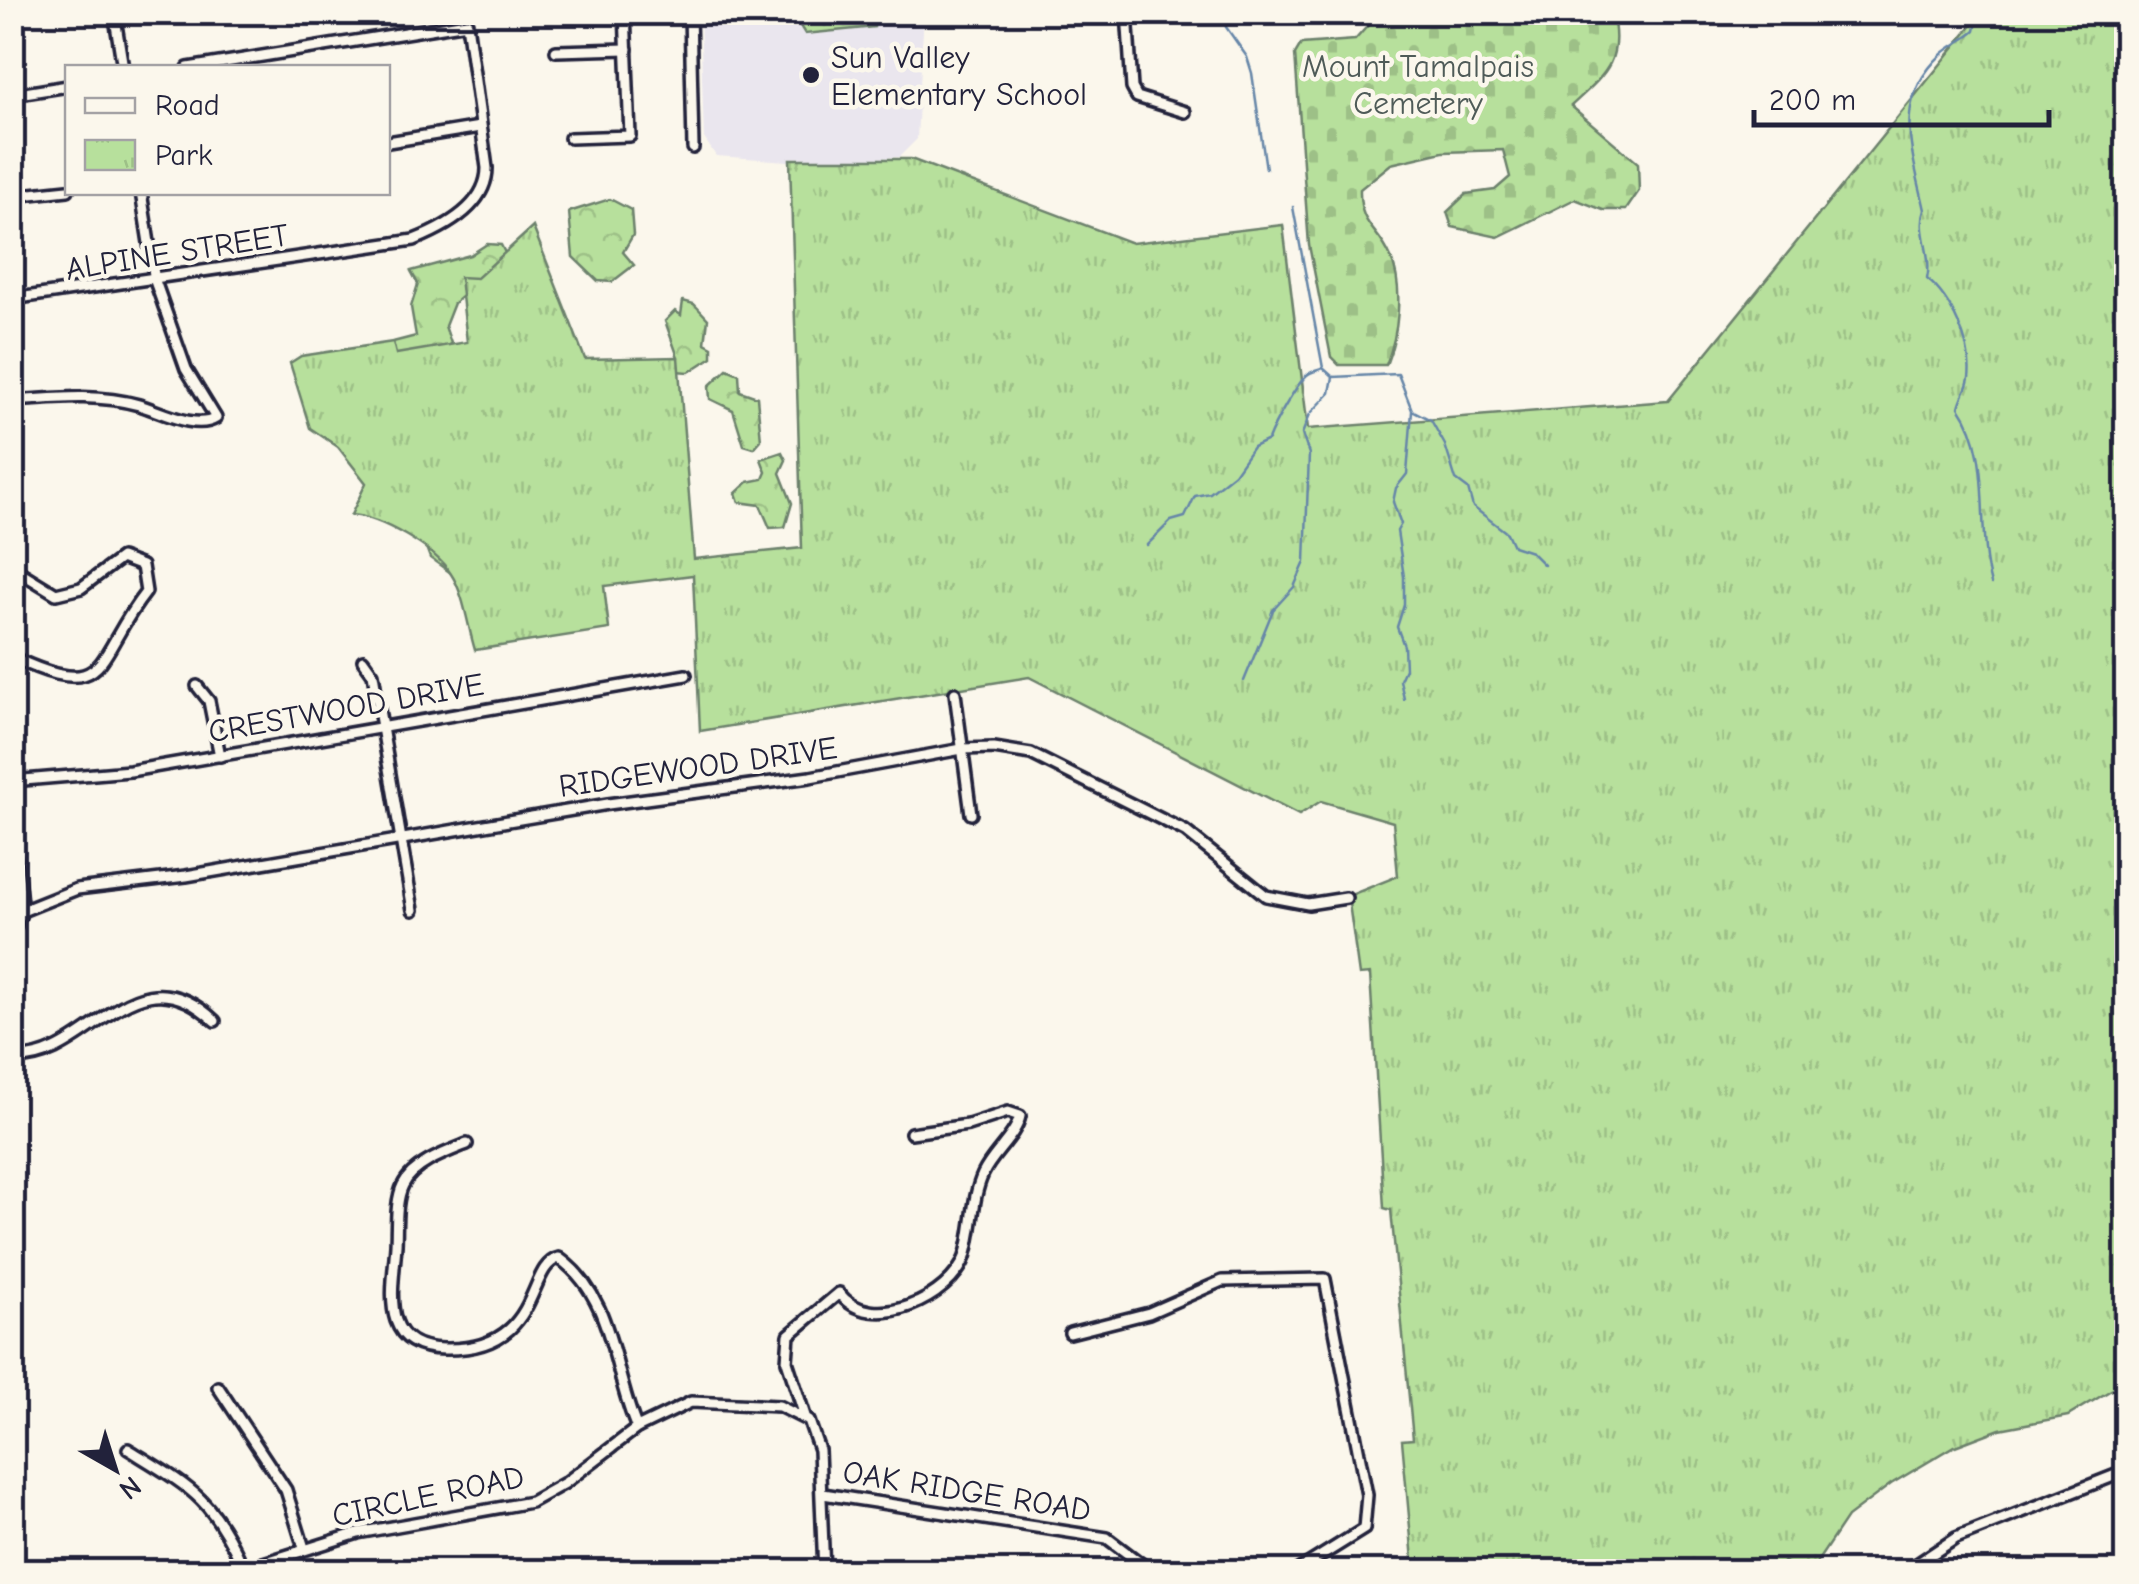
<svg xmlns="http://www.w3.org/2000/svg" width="2139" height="1584" font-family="'Comic Neue',sans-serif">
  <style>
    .built { fill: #eae6ee }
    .grass { fill: url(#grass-dots); stroke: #6c816c; stroke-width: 2.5 }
    .forest { fill: url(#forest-crowns); stroke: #6c816c; stroke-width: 2.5 }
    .cemetery { fill: url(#cemetery-stones); stroke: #6c816c; stroke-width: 2.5 }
    .park { fill: url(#park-tufts); stroke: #6c816c; stroke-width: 2.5 }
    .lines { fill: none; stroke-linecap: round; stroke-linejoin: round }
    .stream { stroke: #6686a8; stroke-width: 2.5 }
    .street-casing { stroke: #22223b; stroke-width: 16 }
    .street { stroke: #fbf7ec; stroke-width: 9 }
    .poi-dot { fill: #22223b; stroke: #fbf7ec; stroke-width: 4 }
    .labels { text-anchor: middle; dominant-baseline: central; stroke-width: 9; stroke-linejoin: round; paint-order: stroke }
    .poi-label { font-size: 32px; fill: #22223b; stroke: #fbf7ec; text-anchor: start }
    .park-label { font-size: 32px; fill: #4f5b58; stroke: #fbf7ec }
    .street-label { font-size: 32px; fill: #22223b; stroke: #fbf7ec }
  </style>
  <defs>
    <pattern id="grass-dots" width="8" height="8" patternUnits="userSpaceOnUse" patternTransform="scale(2.5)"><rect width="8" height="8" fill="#b7e09c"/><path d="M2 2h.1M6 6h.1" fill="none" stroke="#9dc087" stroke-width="1.8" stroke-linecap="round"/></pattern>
    <pattern id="forest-crowns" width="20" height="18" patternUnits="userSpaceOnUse" patternTransform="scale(2.5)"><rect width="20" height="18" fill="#b7e09c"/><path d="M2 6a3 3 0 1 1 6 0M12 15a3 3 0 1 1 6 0" fill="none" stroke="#9dc087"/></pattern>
    <pattern id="cemetery-stones" width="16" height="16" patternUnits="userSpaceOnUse" patternTransform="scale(2.5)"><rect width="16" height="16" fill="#b7e09c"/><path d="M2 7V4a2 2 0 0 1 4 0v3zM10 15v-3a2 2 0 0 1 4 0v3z" fill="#9dc087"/></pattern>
    <pattern id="park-tufts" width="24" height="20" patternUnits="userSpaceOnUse" patternTransform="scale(2.5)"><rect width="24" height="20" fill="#b7e09c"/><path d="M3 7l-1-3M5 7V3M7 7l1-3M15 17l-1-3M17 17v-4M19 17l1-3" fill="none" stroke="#9dc087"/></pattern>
  </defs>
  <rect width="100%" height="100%" fill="#fbf7ec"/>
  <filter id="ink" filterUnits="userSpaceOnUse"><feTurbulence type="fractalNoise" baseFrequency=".01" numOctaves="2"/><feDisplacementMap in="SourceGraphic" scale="20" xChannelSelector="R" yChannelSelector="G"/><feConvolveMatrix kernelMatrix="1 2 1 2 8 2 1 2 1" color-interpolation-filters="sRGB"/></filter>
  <g filter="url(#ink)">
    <path class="built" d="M700,13H924L917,139L899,157L850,160L848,165L716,156L704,138Z"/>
    <path class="grass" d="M884,13V17L874,18V27L805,34L792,13Z"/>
    <g class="forest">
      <path d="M610,199L631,210L633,235L623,252L634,265L612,282L598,281L573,257L569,212Z"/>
      <path d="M487,244L501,245L507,257L454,303L445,326L453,349L451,573L430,558L422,537L393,342L416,336L411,307L418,284L411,271L470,255Z"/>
      <path d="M683,301L694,304L708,319L705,343L712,347V357L689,372L675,371L669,364L678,357L665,321L675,311L681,315Z"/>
      <path d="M727,369L739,374L740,391L757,397L761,440L754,448L744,445L733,410L710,399L709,386Z"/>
      <path d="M782,452L786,460L780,473L792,503L785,527L770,528L760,505L739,502L736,493L748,482L763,479L766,472L761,459Z"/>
    </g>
    <path class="cemetery" d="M1380,12L1612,13C1624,62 1604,75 1571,106L1638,163L1639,191L1626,210H1603L1575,199L1498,237L1452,227L1447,212L1466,194L1495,190L1510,177L1503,150L1443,152L1391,164L1360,189C1359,227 1378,227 1391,258C1404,288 1398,335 1386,365H1339L1331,357L1309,245L1295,54L1301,44L1355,40Z"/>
    <path class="park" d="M1982,13H2126V1381L2068,1416L2000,1429L1955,1446L1891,1484L1847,1517L1811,1571H1799L1784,1561L1775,1572L1414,1571L1402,1440L1413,1439L1391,1210L1384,1208L1370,974L1359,975L1348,896L1398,876L1393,822L1321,801L1299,815L1029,677L700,731L693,575L604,586L609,629L475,650C468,628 464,593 451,574C435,548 380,517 351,515L366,483L338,447L310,428L290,363L301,356L393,342L396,354L467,342L460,277L477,278L533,227L585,359L678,357L694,559L802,548L790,159H911L1132,243L1283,225L1308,429L1668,401Z"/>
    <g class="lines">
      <g class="stream">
        <path d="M1224,12L1226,27L1247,57L1252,73L1266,169"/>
        <path d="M1979,12L1975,31C1965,40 1952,45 1942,54C1891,101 1912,150 1925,210C1917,232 1933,254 1927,279C1951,298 1973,346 1969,378C1968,387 1961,397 1959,407C1994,457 1975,527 1991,584"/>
        <path d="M152,15L174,12"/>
        <path d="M12,21L49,14L103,21"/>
        <path d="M1293,207L1323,368L1333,377L1398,374L1412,410L1431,420L1445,445L1456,480L1468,489L1473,507L1507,533L1513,546L1531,552L1544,565"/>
        <path d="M1147,545L1171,521L1185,517L1195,496L1210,493L1234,474L1253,447L1268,440C1274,424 1296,385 1307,375C1311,371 1318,371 1323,368"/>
        <path d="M1244,681L1273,610L1294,587L1305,562L1309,454L1302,434L1310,414L1330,393L1333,377"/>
        <path d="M1404,699L1400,680L1405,669L1404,646L1397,627L1404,605V577L1397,531L1401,524L1393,502L1396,488L1407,474L1412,411"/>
      </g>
      <defs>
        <g id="street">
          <path d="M114,12L123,68"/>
          <path d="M690,12L693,148"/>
          <path d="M1127,12L1132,88L1137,97L1185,112"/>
          <path d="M556,51L627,49"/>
          <path d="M12,95L68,86"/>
          <path d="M570,138L630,136L625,12"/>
          <path d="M388,142L480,127"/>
          <path d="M12,196L68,190"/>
          <path d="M12,299L414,240C444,228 487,206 487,168L467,23L188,68"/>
          <path d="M12,401C56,398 97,393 139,405C160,411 196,431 216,418L186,369L155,281L141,192"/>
          <path d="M12,567L56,594L81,588L121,558L142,566L146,592C93,659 112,704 12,657"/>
          <path d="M363,660L373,674L413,910"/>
          <path d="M197,686L209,701L220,756"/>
          <path d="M955,693L971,814"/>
          <path d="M12,781L130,771L686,675"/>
          <path d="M12,823L22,911L12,936"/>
          <path d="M22,911L77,889L186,876L608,804L810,777L962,749L994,748L1031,754L1185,831L1266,896L1308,904L1346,898"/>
          <path d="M12,1058C90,1064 132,943 215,1021"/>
          <path d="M467,1144C447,1152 413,1164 403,1185C395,1201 397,1227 396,1245C393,1290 378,1348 444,1349C544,1351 525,1266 559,1258C615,1298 612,1371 637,1428"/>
          <path d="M1070,1333L1149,1313L1222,1281L1325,1279L1367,1495L1364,1529L1295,1572"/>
          <path d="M218,1387L286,1490L304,1548"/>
          <path d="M805,1416L787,1361L789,1335L839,1293C872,1336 951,1297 965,1257C974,1229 971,1200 983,1174C992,1154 1016,1136 1020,1116L1008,1112L968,1125L911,1133"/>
          <path d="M128,1449C191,1488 212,1497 243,1567"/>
          <path d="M823,1494L1107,1538L1152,1572"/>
          <path d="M235,1572L358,1533L531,1502L565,1483L637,1428L691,1402L779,1406L809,1421L819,1450L824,1572"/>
          <path d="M1905,1572L1956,1538L2126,1471"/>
        </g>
      </defs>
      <use href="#street" class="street-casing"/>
      <use href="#street" class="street"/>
    </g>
  </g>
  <circle class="poi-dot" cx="811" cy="75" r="10"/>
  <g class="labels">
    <g class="poi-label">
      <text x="831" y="57">Sun Valley<tspan x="831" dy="37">Elementary School</tspan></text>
    </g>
    <g class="park-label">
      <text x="1418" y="66">Mount Tamalpais<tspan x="1418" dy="37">Cemetery</tspan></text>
    </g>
    <g class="street-label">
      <text transform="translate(177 252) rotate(-9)">ALPINE STREET</text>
      <text transform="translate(346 708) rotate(-10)">CRESTWOOD DRIVE</text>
      <text transform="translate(698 767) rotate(-8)">RIDGEWOOD DRIVE</text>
      <text transform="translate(967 1491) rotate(9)">OAK RIDGE ROAD</text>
      <text transform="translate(428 1496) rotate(-12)">CIRCLE ROAD</text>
    </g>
  </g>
  <rect width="2139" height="1584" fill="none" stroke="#fbf7ec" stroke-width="50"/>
  <rect x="25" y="25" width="2089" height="1534" fill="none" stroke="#22223b" stroke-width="4" filter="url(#ink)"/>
  <rect x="65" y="65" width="325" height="130" fill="#fbf7ec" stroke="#a4a2a5" stroke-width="2.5"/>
  <rect x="85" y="98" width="50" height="15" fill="#fbf7ec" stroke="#a4a2a5" stroke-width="2.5"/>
  <text x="155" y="115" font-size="30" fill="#22223b">Road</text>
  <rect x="85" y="140" width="50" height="30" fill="url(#park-tufts)" stroke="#a4a2a5" stroke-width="2.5"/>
  <text x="155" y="165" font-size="30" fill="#22223b">Park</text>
  <g transform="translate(115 1469) rotate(141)" stroke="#fbf7ec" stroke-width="8" paint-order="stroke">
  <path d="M0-8L18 38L0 25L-18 38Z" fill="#22223b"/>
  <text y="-15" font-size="28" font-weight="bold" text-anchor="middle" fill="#22223b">N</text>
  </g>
  <path d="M1754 110v15h295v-15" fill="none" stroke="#22223b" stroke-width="5"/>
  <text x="1769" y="110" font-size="30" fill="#22223b" stroke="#fbf7ec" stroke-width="8" paint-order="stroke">200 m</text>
</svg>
